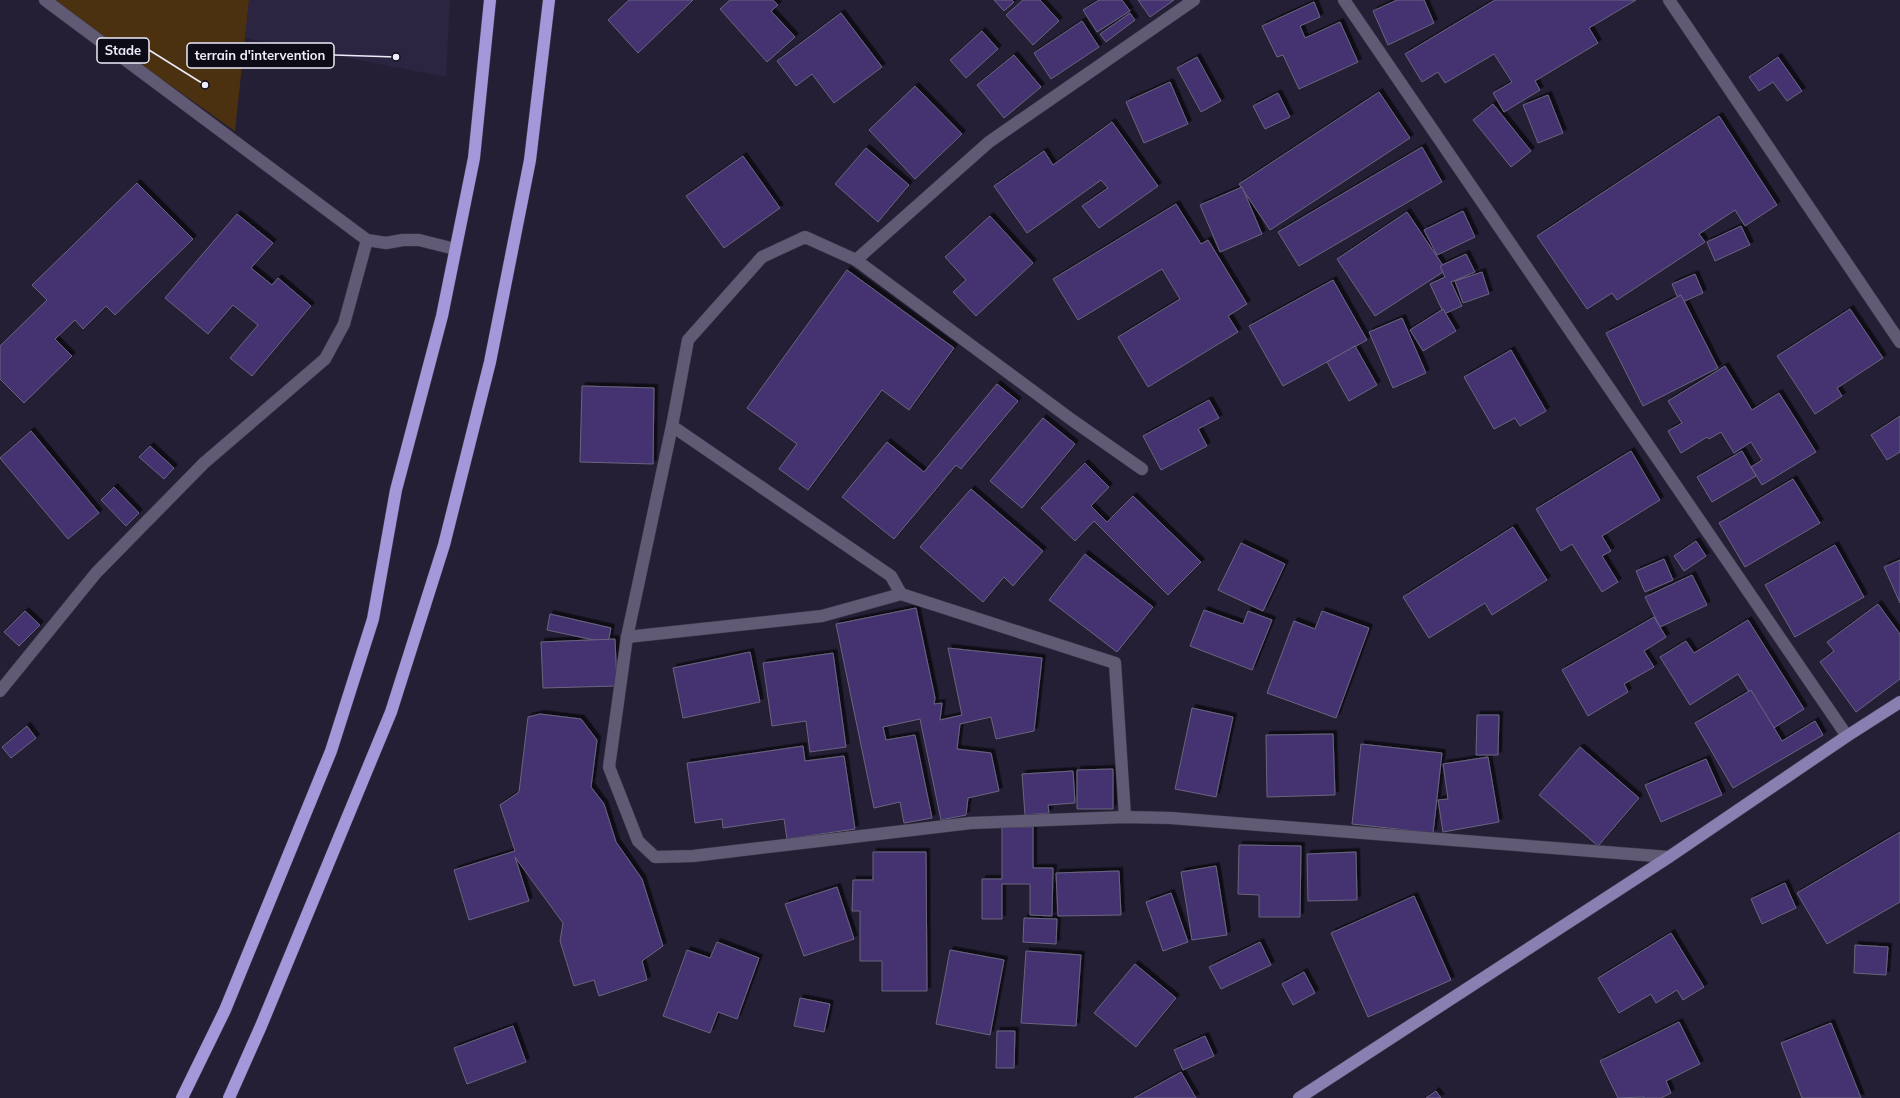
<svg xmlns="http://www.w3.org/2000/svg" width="1900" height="1098" font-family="Mulish,sans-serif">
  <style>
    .built { fill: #2c2541 }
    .green { fill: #4b3110 }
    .building { fill: #443271; stroke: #6a657f; filter: url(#shadow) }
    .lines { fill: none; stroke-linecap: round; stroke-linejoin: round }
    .street-casing { stroke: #3f3a4d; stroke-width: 13 }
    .primary-casing { stroke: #3f3a4d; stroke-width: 13 }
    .highway-casing { stroke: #3f3a4d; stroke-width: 13 }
    .street { stroke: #605a74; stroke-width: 12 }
    .primary { stroke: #8a7fb1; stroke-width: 12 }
    .highway { stroke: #a697da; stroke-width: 12 }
    .leader { fill: none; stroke: #eeecfb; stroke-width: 1.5 }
    .callout-dot { fill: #eeecfb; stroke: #0d0b15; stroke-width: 1.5 }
    .callout { fill: #0d0b15; stroke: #eeecfb; stroke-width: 1.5 }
    .callout-label { font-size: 13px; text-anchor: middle; font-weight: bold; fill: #eeecfb }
  </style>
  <defs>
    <filter id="shadow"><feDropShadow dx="3.5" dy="-3.5" stdDeviation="0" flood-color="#0009"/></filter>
  </defs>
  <rect width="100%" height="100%" fill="#241f35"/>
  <path class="built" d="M249,0H450L446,77L245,38Z"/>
  <path class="green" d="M50,0H249L235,131Z"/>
  <g class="building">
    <path d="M629,0H693L638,53L608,20Z"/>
    <path d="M730,0H773L778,5L771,11L795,37L767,62L720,9Z"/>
    <path d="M994,0H1012L1014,2L1004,11Z"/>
    <path d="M1023,0H1040L1059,21L1033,45L1006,15Z"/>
    <path d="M1099,0H1122L1130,11L1097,32L1083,10Z"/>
    <path d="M1138,0H1174L1150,17Z"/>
    <path d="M1397,0H1424L1434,23L1388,45L1373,11Z"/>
    <path d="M1495,0H1636L1589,28L1598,43L1535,81L1540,90L1504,112L1493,93L1512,82L1494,54L1445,83L1438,72L1422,82L1405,54Z"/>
    <path d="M1314,2L1320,17L1300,26L1305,38L1340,22L1358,62L1299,89L1283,55L1277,57L1262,26Z"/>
    <path d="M841,13L882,67L834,103L812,74L796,86L777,61Z"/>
    <path d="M1130,13L1135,20L1106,42L1100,34Z"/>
    <path d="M1082,21L1099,47L1051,79L1034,53Z"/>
    <path d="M982,31L998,49L966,78L950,60Z"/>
    <path d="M1014,55L1041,87L1004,118L977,85Z"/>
    <path d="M1197,57L1221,101L1201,112L1177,68Z"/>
    <path d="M1778,57L1802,91L1787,101L1773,82L1759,91L1749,77Z"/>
    <path d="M1170,82L1188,124L1144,143L1126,102Z"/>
    <path d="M915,86L962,134L915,179L869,130Z"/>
    <path d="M1379,92L1410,138L1270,230L1239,184Z"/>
    <path d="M1278,93L1290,117L1265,129L1253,106Z"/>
    <path d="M1548,95L1563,133L1538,143L1523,105Z"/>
    <path d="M1493,104L1531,151L1511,167L1473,120Z"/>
    <path d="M1719,116L1777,205L1745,226L1735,210L1699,234L1705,242L1617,300L1612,293L1587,309L1537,236Z"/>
    <path d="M1112,122L1158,186L1099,228L1082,206L1108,188L1101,180L1027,233L994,186L1044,151L1053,165Z"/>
    <path d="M1422,147L1442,182L1299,266L1278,232Z"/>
    <path d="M866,148L909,185L878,222L835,184Z"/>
    <path d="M743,156L780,208L724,248L686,196Z"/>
    <path d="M137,183L193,239L115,315L106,306L83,329L75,320L55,339L72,356L24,403L0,379V346L47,300L32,285Z"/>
    <path d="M1242,187L1262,234L1220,252L1200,205Z"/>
    <path d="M1176,204L1201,244L1208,240L1247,304L1228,316L1238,332L1148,387L1118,337L1180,299L1162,269L1078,320L1053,279Z"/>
    <path d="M1463,211L1475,237L1437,255L1424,230Z"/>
    <path d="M1407,212L1446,270L1375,316L1337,259Z"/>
    <path d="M237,214L273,243L251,268L272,285L278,278L311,306L252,376L230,358L258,325L233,305L208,334L165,298Z"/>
    <path d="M990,216L1033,263L976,316L953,292L966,280L945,257Z"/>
    <path d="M1741,226L1750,245L1715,261L1707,242Z"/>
    <path d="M1466,254L1475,272L1451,282L1462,306L1444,314L1430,284L1445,277L1440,266Z"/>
    <path d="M847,270L954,348L909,410L882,390L808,490L779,469L797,444L747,408Z"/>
    <path d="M1482,272L1489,294L1463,303L1455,281Z"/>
    <path d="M1695,274L1703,293L1680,303L1672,284Z"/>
    <path d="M1333,280L1367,340L1283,386L1249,326Z"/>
    <path d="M1681,295L1718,368L1643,406L1606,333Z"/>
    <path d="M1443,309L1456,331L1423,351L1410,330Z"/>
    <path d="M1850,309L1883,358L1837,388L1842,396L1815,414L1777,356Z"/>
    <path d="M1402,318L1426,373L1393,388L1369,332Z"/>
    <path d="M1355,346L1377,385L1349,401L1327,362Z"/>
    <path d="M1511,350L1546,411L1520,426L1515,418L1494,429L1464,377Z"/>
    <path d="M1725,366L1752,410L1779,393L1816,452L1762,485L1751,467L1762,460L1751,442L1734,453L1721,432L1709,439L1707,437L1681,453L1668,431L1682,423L1668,401Z"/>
    <path d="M997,384L1018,401L961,469L956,465L894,539L842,497L887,442L924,472Z"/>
    <path d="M582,386L654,388L653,464L580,462Z"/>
    <path d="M1209,400L1219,418L1198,429L1207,446L1161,470L1143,436Z"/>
    <path d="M1900,416V452L1887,460L1871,435Z"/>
    <path d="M1043,418L1075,444L1022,508L990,481Z"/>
    <path d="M31,431L99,513L68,539L0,458Z"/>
    <path d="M150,446L174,468L164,479L139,457Z"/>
    <path d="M1631,451L1660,500L1602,536L1611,551L1602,556L1618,582L1602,592L1572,544L1561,551L1536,509Z"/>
    <path d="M1742,451L1756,476L1712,502L1697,477Z"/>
    <path d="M1085,463L1109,487L1091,506L1107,522L1133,496L1201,562L1168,595L1094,521L1075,541L1041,508Z"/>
    <path d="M1793,479L1820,523L1745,567L1719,523Z"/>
    <path d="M114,487L139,513L126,526L101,500Z"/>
    <path d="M971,489L1043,551L1013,586L1004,577L983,602L920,547Z"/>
    <path d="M1513,527L1547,580L1492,615L1485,603L1429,638L1403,597Z"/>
    <path d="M1696,541L1706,556L1684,571L1674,556Z"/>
    <path d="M1241,543L1285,564L1263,611L1218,590Z"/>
    <path d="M1835,545L1864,597L1795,637L1765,585Z"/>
    <path d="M1085,554L1153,607L1117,652L1049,600Z"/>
    <path d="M1664,559L1673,580L1645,592L1636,571Z"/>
    <path d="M1900,560V603L1884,567Z"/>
    <path d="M1692,575L1707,605L1660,627L1645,597Z"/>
    <path d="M1878,604L1900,634V679L1856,712L1820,662L1834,651L1827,642Z"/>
    <path d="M916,608L935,698L934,704L942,703L940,720L962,715L948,648L1042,658L1034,731L996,739L991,717L960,724L957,749L991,753L999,791L968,798L966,815L941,820L920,719L883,727L886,740L915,735L932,818L904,823L900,802L874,808L836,624Z"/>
    <path d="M1204,610L1243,624L1248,611L1272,620L1252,670L1190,646Z"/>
    <path d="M25,611L40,625L19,646L4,632Z"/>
    <path d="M1322,611L1369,628L1336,718L1267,693L1294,621L1315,629Z"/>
    <path d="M550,614L611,628L608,643L547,630Z"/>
    <path d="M1654,617L1666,637L1644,651L1654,667L1624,684L1628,692L1588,716L1562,670Z"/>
    <path d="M1748,620L1804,709L1772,729L1738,674L1690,705L1660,657L1686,641L1694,653Z"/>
    <path d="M615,639L617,686L543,688L541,642Z"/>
    <path d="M750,652L760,702L683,718L673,668Z"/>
    <path d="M833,653L846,747L810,752L806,721L772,726L763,663Z"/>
    <path d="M1751,690L1782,741L1815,721L1823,735L1733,788L1695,723Z"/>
    <path d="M1192,708L1233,717L1216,797L1175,789Z"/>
    <path d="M540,714L581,719L597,740L591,787L604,804L616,842L642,879L663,946L642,961L647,980L599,996L594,980L574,986L560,941L563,923L515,857L529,901L469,920L454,870L515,851L500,805L519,792L528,717Z"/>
    <path d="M1477,715H1499L1498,755H1476Z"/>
    <path d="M27,726L36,738L11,758L2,747Z"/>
    <path d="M1333,734L1335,795L1267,797L1266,735Z"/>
    <path d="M1361,744L1442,753L1433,833L1352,824Z"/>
    <path d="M803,746L805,761L844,756L855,829L787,839L784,819L723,828L722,819L695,823L687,763Z"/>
    <path d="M1580,747L1639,798L1598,846L1539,795Z"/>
    <path d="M1488,757L1499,822L1443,832L1438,800L1448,799L1443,764Z"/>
    <path d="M1706,759L1722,795L1661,822L1645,785Z"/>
    <path d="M1113,769V809H1077V770Z"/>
    <path d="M1073,771L1075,803L1048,805L1049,813L1025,815L1022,774Z"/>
    <path d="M1002,827H1033V868H1053L1052,916L1030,915V884H1002V919H982V879H1002Z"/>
    <path d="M1900,832V902L1827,944L1797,893Z"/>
    <path d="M1239,845L1301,846L1300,917H1259V895L1238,894Z"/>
    <path d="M873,852H926L927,991H882V961H860V911H852L853,880H873Z"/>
    <path d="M1356,852L1357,900L1308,901L1307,854Z"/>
    <path d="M1216,866L1227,935L1192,940L1181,872Z"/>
    <path d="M1119,871L1121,915L1058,916L1056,873Z"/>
    <path d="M1785,883L1796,908L1762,924L1751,899Z"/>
    <path d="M837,887L854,939L804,956L785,904Z"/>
    <path d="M1171,893L1188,942L1163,951L1146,902Z"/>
    <path d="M1414,896L1451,980L1368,1017L1331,933Z"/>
    <path d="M1024,918L1057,919L1056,944L1023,942Z"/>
    <path d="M1671,933L1704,987L1683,1000L1677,990L1656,1003L1651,994L1619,1013L1598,978Z"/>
    <path d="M717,942L759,958L737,1019L718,1012L710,1033L663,1016L687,950L710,958Z"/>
    <path d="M1260,942L1271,965L1221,989L1209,967Z"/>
    <path d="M1855,945L1888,947L1886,975L1854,973Z"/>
    <path d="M950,950L1004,960L990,1035L936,1024Z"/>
    <path d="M1026,951L1081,955L1076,1026L1021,1023Z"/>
    <path d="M1135,964L1176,998L1136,1047L1094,1013Z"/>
    <path d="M1304,972L1315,993L1293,1005L1282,984Z"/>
    <path d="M800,998L830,1004L824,1032L794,1026Z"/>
    <path d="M1679,1022L1700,1064L1666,1081L1671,1093L1661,1098H1644V1097L1618,1098L1600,1061Z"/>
    <path d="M1831,1023L1861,1098H1802L1781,1043Z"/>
    <path d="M513,1026L526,1062L467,1084L454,1048Z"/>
    <path d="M997,1031H1015L1014,1068H996Z"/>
    <path d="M1205,1036L1214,1056L1183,1070L1174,1050Z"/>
    <path d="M1181,1072L1196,1098H1134Z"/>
    <path d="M1436,1091L1441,1098H1426Z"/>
  </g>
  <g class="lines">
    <defs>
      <g id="street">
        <path d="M45,0L367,240L386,243L403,240H419L455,249"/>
        <path d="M1344,0L1847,736"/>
        <path d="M1669,0L1900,342"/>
        <path d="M856,260L989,142L1194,0"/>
        <path d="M672,426L891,576L901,594"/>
        <path d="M1142,469L1072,420L856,260L805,237L762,257L688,340L672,426L627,637L609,767L638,841L655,857L693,856L971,823L1125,817L1171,818L1669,857"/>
        <path d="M627,637L822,616L901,594L1115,663L1125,817"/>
        <path d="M0,691L96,573L204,463L325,359L344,324L367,240"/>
      </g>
      <path id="primary" d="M1299,1098L1669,857L1847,736L1900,702"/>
      <g id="highway">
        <path d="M182,1098L225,1010L331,751L373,619L396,490L442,316L474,158L490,0"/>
        <path d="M229,1098L261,1026L391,712L444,545L490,362L530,160L549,0"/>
      </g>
    </defs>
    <use href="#street" class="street-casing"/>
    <use href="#primary" class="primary-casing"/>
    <use href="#highway" class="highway-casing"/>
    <use href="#street" class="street"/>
    <use href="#primary" class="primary"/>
    <use href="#highway" class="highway"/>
  </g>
  <path class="leader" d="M205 85L149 50M396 57L334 55"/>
  <g class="callout-dot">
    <circle cx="205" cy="85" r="4"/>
    <circle cx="396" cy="57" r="4"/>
  </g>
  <g class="callout">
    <rect x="97" y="38" width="52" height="25" rx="4"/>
    <rect x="187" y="43" width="147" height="25" rx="4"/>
  </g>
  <g class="callout-label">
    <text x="123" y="55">Stade</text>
    <text x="260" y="60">terrain d'intervention</text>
  </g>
</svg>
